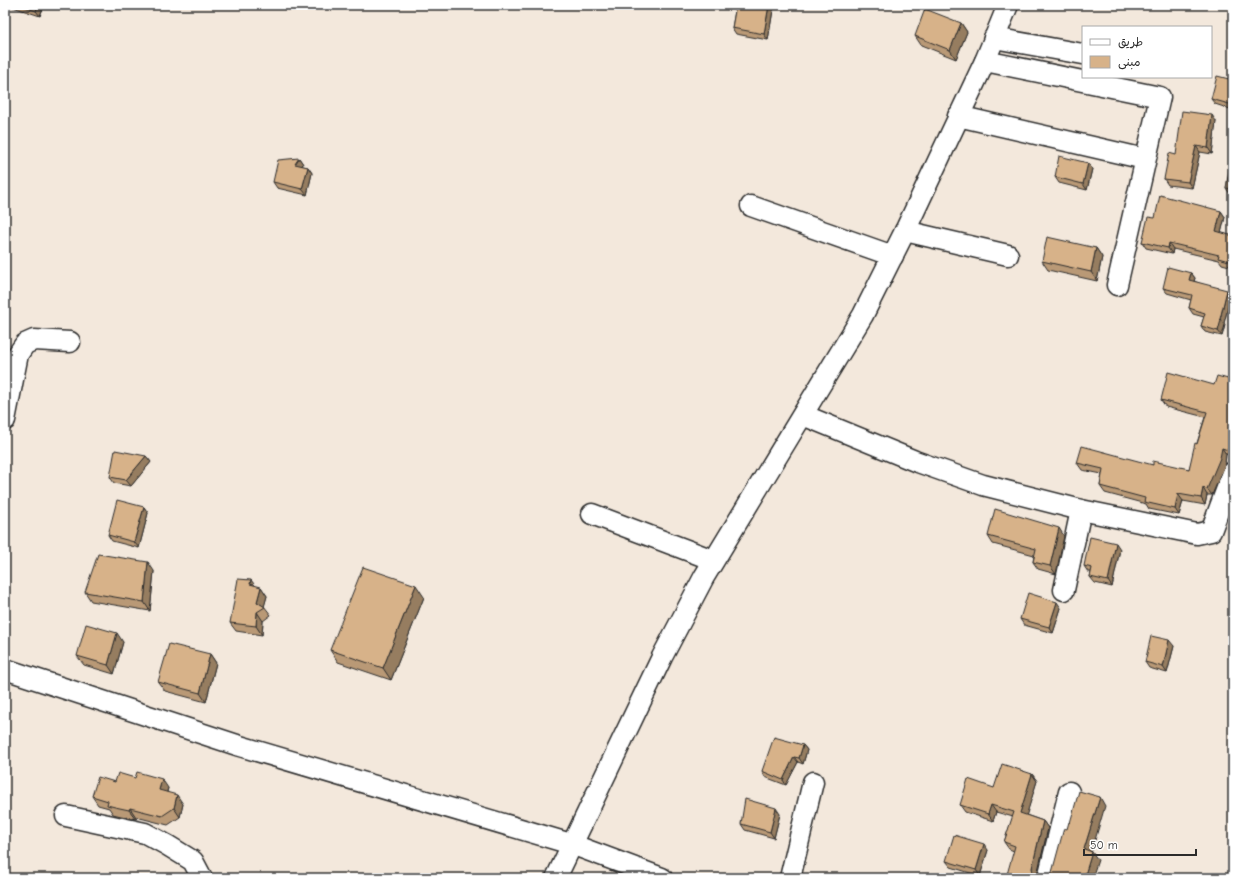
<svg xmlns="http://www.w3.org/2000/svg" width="1238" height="883" font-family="'Comic Neue','Playpen Sans Arabic',sans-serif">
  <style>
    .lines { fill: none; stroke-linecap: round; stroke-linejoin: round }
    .minor-casing { stroke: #2b2b2b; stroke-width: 23 }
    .minor { stroke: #fff; stroke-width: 20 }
    .wall { fill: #b99976; stroke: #2b2b2b }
    .shaded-wall { fill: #967d60; stroke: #2b2b2b }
    .building { fill: #d7b289; stroke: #2b2b2b }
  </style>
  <rect width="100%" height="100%" fill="#f3e8dc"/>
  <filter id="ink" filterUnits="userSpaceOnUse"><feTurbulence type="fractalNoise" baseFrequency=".025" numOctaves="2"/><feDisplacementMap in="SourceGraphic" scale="8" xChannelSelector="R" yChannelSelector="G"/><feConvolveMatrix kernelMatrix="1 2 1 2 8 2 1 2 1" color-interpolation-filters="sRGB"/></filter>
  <g filter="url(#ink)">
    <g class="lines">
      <defs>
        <g id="minor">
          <path d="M994,38L1083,54"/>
          <path d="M985,61L1160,97L1117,285"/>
          <path d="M958,116L1145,159"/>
          <path d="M751,206L893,256"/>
          <path d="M905,231L1008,255"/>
          <path d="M803,415L915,461L983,485L1081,510L1197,534L1211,531L1233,472"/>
          <path d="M5,420L18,354L25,344L34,340L70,342"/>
          <path d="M592,514L713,560"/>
          <path d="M1064,590L1081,510"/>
          <path d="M5,669L240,746L571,844L662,878"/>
          <path d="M66,816L145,833L167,845L193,861L202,878"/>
          <path d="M556,878L662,657L704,577L863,315L905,231L985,61L1008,5"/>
          <path d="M790,878L813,782"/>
          <path d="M1048,878L1069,792"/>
        </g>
      </defs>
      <use href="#minor" class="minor-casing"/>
      <use href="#minor" class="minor"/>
    </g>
    <g class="wall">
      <path d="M7,5H44L40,16Z"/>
      <path d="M736,5H770L773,10L768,40L736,34L732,28Z"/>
      <path d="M961,23L967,32L956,59L921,45L915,36Z"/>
      <path d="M1233,80V110L1215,104L1211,99Z"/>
      <path d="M1216,121L1212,154L1200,152L1192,188L1168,185L1164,179L1176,155Z"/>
      <path d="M299,158L303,164L302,166L308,167L312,173L307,195L277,188L273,182Z"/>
      <path d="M1233,158V194H1230L1226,188Z"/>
      <path d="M1092,169L1087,190L1059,183L1055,177Z"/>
      <path d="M1221,211L1225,217L1221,233L1233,236V267L1222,264L1219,260L1173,249L1172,254L1146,248L1142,242L1155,218Z"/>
      <path d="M1096,248L1102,257L1097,281L1048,270L1042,261Z"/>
      <path d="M1191,273L1195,278L1194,281L1231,296L1224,323L1225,325L1222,336L1205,332L1201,326L1204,317L1193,314L1189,308L1191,300L1167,293L1163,288Z"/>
      <path d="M1214,385L1233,456L1226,454L1225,465L1212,495H1207L1205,505L1183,501L1179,515L1149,509L1146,504L1105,493L1100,486L1102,474L1082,470L1077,463L1153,465L1189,469L1205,417L1166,407L1161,400Z"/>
      <path d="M146,456L151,462L131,486L114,483L110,477Z"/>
      <path d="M144,507L148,513L139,548L112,541L108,535Z"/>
      <path d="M988,536H1064L1056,574L1038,569L1033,562L1034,555L993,544Z"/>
      <path d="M1120,549L1112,587L1095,583L1090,577L1091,572H1088L1084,566Z"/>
      <path d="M154,571L150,611L91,601L85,592Z"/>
      <path d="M261,587L267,596L264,606L271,615L263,621L262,635L236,631L230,623Z"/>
      <path d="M424,597L391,680L338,662L330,650Z"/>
      <path d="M1061,608L1053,633L1024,625L1020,619Z"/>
      <path d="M123,642L114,674L84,665L77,656Z"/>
      <path d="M1174,646L1167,673L1149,668L1145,662Z"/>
      <path d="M210,654L216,663L206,702L165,691L158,682Z"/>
      <path d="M803,745L807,750L803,764L798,762L786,785L765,777L762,771Z"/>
      <path d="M1032,774L1037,781L1026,815L1043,821L1048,828L1037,875L1014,851L1009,849L1004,842L1013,817L996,812L993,821L965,812L960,805L994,788Z"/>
      <path d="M115,782L168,788L167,792L183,804L180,817L168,825L136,817V819L121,816L113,814L109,808L98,805L92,796Z"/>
      <path d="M780,814L774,838L745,830L741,824Z"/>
      <path d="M988,850L980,876L951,867L946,861Z"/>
    </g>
    <g class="shaded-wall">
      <path d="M38,5H44L40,16L36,11Z"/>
      <path d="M769,5H770L773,10L768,40L764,34Z"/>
      <path d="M961,23L967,32L956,59L950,50Z"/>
      <path d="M1212,115L1216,121L1212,154L1208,148Z"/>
      <path d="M1196,146L1200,152L1192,188L1188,182Z"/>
      <path d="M299,158L303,164L299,170L295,164Z"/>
      <path d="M1088,163L1092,169L1087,190L1083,184Z"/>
      <path d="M308,167L312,173L307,195L302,189Z"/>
      <path d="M1221,211L1225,217L1220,237L1216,231Z"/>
      <path d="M1169,243L1173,249L1172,254L1168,248Z"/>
      <path d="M1096,248L1102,257L1097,281L1091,272Z"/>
      <path d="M1191,273L1195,278L1193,285L1189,280Z"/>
      <path d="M1227,290L1231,296L1224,323L1225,325L1222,336L1218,331L1220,319Z"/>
      <path d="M1233,433V456L1228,450Z"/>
      <path d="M1222,448L1226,454L1225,465L1212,495L1207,489Z"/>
      <path d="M146,456L151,462L131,486L126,480Z"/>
      <path d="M1203,488L1207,495L1205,505L1201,498Z"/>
      <path d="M1178,494L1183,501L1179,515L1175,509Z"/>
      <path d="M144,507L148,513L139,548L134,542Z"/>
      <path d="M1059,528L1064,536L1056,574L1050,566Z"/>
      <path d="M1116,543L1120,549L1112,587L1108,581Z"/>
      <path d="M148,562L154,571L150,611L144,602Z"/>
      <path d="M251,580L257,588L250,584Z"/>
      <path d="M416,585L424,597L391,680L383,668Z"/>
      <path d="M261,587L267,596L264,607L257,602Z"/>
      <path d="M1057,602L1061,608L1053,633L1049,627Z"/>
      <path d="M257,612L263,621L262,635L256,626Z"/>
      <path d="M117,633L123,642L114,674L108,665Z"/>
      <path d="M1169,640L1174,646L1167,673L1163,667Z"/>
      <path d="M210,654L216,663L206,702L200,693Z"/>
      <path d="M803,745L807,750L803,764L799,758Z"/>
      <path d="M794,757L798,762L786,785L783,780Z"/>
      <path d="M1032,774L1037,781L1025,820L1020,813Z"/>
      <path d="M162,779L168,788L165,799L159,790Z"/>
      <path d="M177,795L183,804L180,817L174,808Z"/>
      <path d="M1100,797L1105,806L1090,857L1084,849Z"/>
      <path d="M991,805L996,812L993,821L988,814Z"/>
      <path d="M130,808L136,817V819L129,810Z"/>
      <path d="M776,808L780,814L774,838L770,832Z"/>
      <path d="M1043,821L1048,828L1037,875V878H1034L1032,868Z"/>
      <path d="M984,844L988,850L980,876L976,870Z"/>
      <path d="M1092,852L1098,860L1092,878H1084Z"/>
    </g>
    <g class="building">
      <path d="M19,5H38L36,11Z"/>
      <path d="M736,5H769L764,34L732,28Z"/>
      <path d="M925,9L961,23L950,50L915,36Z"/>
      <path d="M1217,76L1233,80V105L1211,99Z"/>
      <path d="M1182,111L1212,115L1208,148L1196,146L1188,182L1164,179L1169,153L1176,155Z"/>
      <path d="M1059,156L1088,163L1083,184L1055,177Z"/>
      <path d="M299,158L295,164L308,167L302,189L273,182L278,160Z"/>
      <path d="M1231,158H1233V189L1226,188Z"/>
      <path d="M1160,195L1221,211L1216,231L1233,236V262L1218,258L1219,255L1169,243L1168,248L1142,242L1148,217L1155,218Z"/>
      <path d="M1047,237L1096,248L1091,272L1042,261Z"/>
      <path d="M1168,267L1191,273L1189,280L1227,290L1220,319L1221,320L1218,331L1201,326L1205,313L1189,308L1192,295L1163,288Z"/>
      <path d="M1233,361V433L1228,450L1222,448L1220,458L1207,489L1203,488L1201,498L1178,494L1175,509L1144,502L1145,498L1100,486L1103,469L1077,463L1082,446L1153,465V461L1189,469L1195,443L1197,444L1207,412L1161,400L1168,372L1214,385L1217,376L1228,379Z"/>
      <path d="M115,450L146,456L126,480L110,477Z"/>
      <path d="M117,500L144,507L134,542L108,535Z"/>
      <path d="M995,509L1059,528L1050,566L1033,562L1036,549L988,536Z"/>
      <path d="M1090,537L1116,543L1108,581L1090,577L1092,568L1084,566Z"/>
      <path d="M98,554L148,562L144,602L85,592Z"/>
      <path d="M363,567L416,585L383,668L330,650Z"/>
      <path d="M238,579L251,580L250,584L261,587L257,602L265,607L257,612L256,626L230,623Z"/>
      <path d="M1028,593L1057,602L1049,627L1020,619Z"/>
      <path d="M86,624L117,633L108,665L77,656Z"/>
      <path d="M1151,636L1169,640L1163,667L1145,662Z"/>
      <path d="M169,644L210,654L200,693L158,682Z"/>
      <path d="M774,737L803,745L799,758L794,757L783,780L762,771Z"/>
      <path d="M1002,764L1032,774L1020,813L1043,821L1032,868L1034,878H1006L1015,846L1004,842L1014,812L991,805L988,814L960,805L968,779L994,788Z"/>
      <path d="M137,772L162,779L159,790L177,795L174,808L162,816L130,808L129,810L115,807L107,805L108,801L92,796L98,777L115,782L118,773L135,778Z"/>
      <path d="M1079,791L1100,797L1084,849L1092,852L1084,878H1057L1051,876L1064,828L1067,829L1069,822L1070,823Z"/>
      <path d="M745,799L776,808L770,832L741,824Z"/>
      <path d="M954,835L984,844L976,870L946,861Z"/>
    </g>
  </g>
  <rect width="1238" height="883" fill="none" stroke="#fff" stroke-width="20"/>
  <rect x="10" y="10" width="1218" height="863" fill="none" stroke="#2b2b2b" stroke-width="1.5" filter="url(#ink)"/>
  <rect x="1082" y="26" width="130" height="52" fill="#ffffff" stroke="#aaaaaa"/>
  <rect x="1090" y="39" width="20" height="6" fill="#ffffff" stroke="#aaaaaa"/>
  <text x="1118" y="46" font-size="12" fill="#2b2b2b">طريق</text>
  <rect x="1090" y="56" width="20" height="12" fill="#d7b289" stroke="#aaaaaa"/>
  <text x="1118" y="66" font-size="12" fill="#2b2b2b">مبنى</text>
  <path d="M1084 849v6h112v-6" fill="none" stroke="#2b2b2b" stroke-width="2"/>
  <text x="1090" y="849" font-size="12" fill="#2b2b2b" stroke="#ffffff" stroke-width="3" paint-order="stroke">50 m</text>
</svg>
